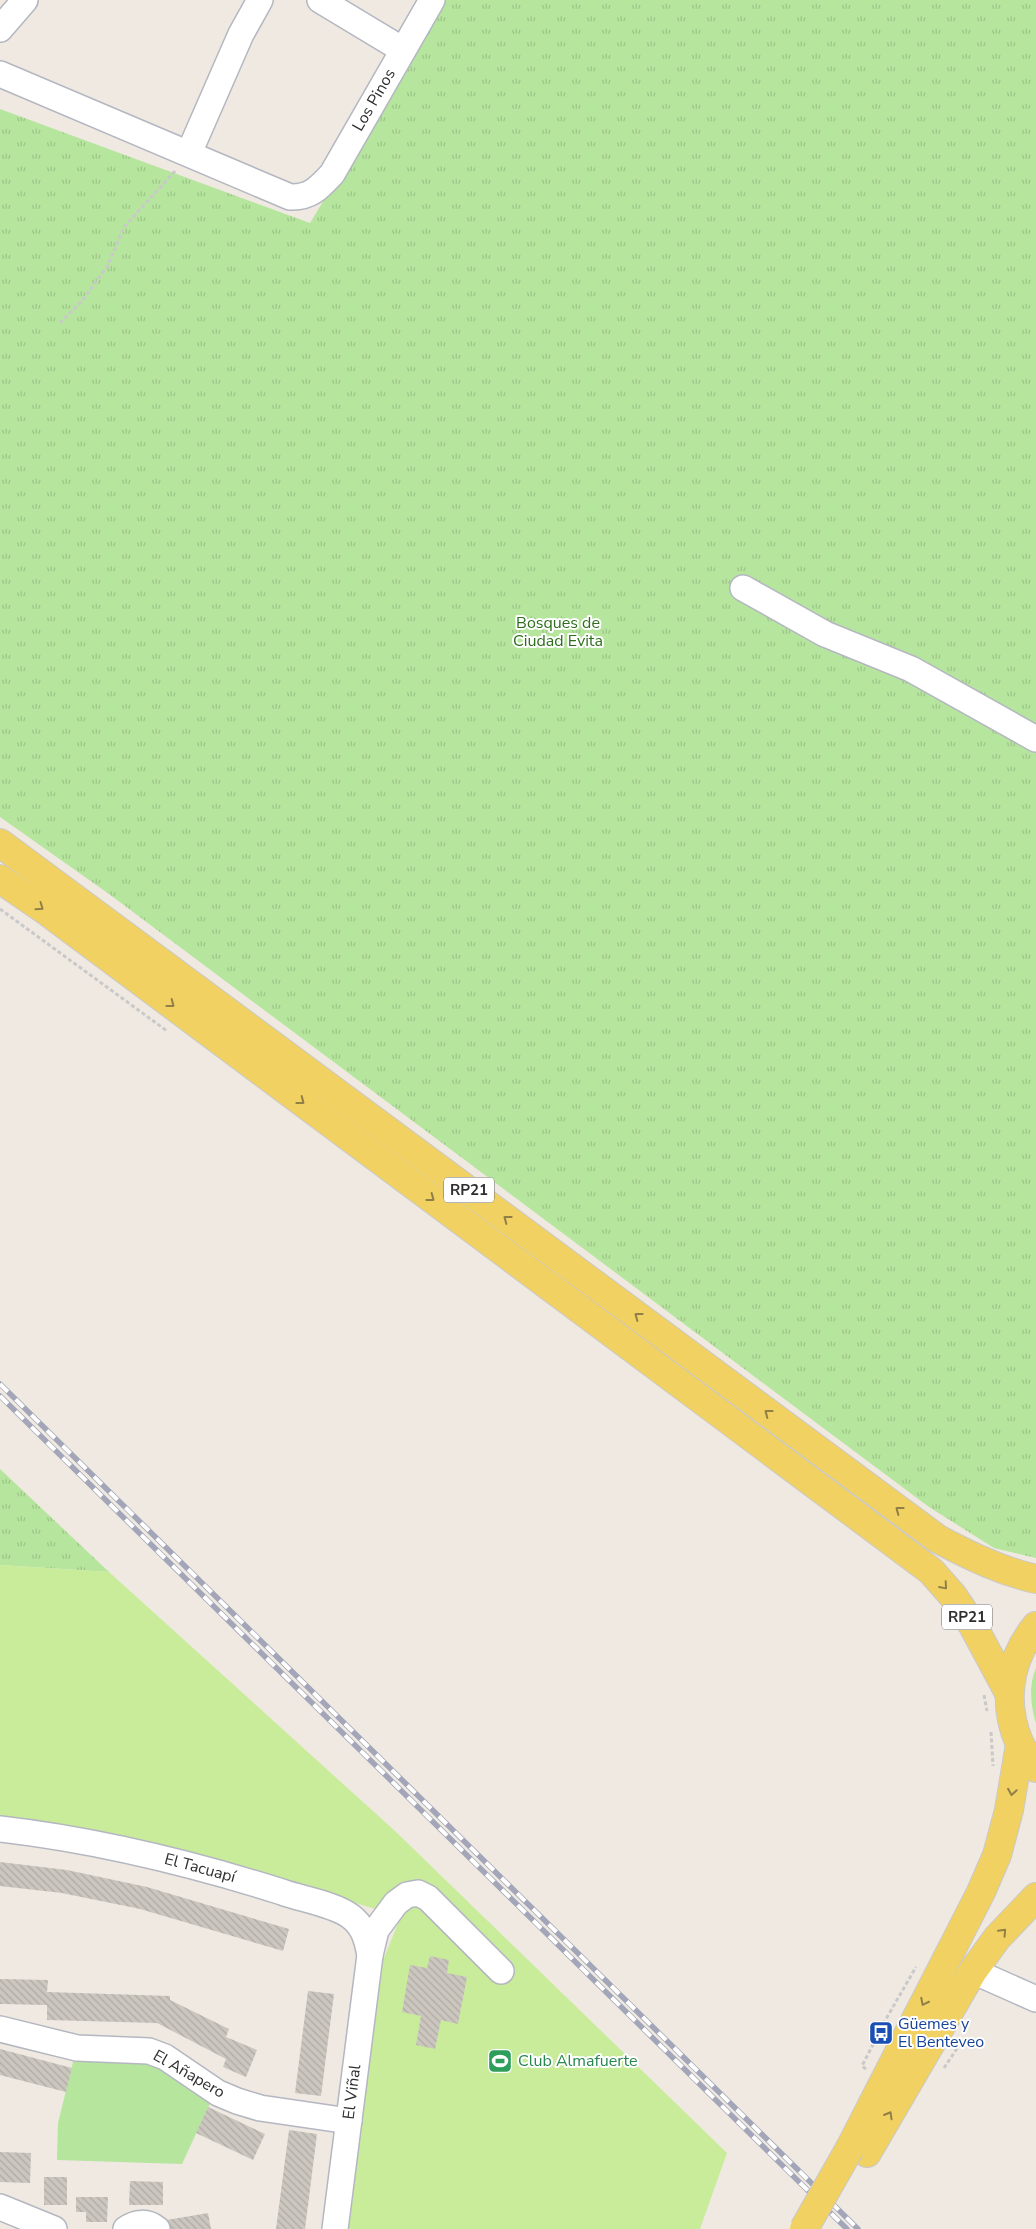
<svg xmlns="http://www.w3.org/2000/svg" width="1036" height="2229" font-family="'Nunito Sans',sans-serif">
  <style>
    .grass { fill: #b6e59e }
    .park { fill: url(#park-tufts) }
    .pitch { fill: #c9ec9a }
    .building { fill: url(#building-back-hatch) }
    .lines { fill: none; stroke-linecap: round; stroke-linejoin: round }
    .minor-casing { stroke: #b4b7c1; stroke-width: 28 }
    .major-casing { stroke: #c9c9c9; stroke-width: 30 }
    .path { stroke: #c9c9c9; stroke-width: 3; stroke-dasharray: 4 2.5; stroke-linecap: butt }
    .minor { stroke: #fff; stroke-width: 25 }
    .major { stroke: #f2d163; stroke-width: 28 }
    .rail-casing { stroke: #a3a6b8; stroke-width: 5.5 }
    .rail { stroke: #fff; stroke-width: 4; stroke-dasharray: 11; stroke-linecap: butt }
    .major-bridge-casing { stroke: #c9c9c9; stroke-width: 30; stroke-linecap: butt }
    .major-bridge { stroke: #f2d163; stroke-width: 28 }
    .oneway { stroke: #908048 }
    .labels { text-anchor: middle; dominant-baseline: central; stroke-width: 4; stroke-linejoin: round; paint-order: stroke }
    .shield { fill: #fff; stroke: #6d6d6d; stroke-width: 1 }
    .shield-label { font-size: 15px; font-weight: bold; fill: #2e2e2e }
    .street-label { font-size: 16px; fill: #2e2e2e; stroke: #fff }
    .park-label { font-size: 16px; fill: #2c6e1b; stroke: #fff }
    .transit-label { font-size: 16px; fill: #164399; stroke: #fff; text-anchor: start }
    .leisure-label { font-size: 16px; fill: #27864d; stroke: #fff; text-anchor: start }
  </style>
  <defs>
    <pattern id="park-tufts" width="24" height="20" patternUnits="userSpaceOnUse" patternTransform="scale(1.25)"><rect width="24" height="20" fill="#b6e59e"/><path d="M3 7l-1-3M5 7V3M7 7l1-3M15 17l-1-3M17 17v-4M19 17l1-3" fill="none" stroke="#9dc588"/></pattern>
    <pattern id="building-back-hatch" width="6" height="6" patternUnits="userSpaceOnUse" patternTransform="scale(1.25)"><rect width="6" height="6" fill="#cbc7bf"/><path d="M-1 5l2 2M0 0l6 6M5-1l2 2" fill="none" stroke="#afaba4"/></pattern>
  </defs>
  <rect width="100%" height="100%" fill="#efe9e1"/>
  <g class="grass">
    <path d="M1036,1668V1724C1031,1706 1028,1686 1036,1668Z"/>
    <path d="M75,2054L148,2057L213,2097L182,2164L57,2160L58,2123Z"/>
  </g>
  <g class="park">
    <path d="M445,0H1036V1558L994,1548L929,1507L109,894L0,817V109L310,223Z"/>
    <path d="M0,1469L109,1572L0,1565Z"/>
  </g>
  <path class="pitch" d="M0,1565L109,1572L395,1831L727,2153L700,2229H345L379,1970L399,1921L375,1909L232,1865L135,1839L0,1816Z"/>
  <g class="building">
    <path d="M0,1862L67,1870L147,1887L289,1929L283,1951L140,1909L62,1893L0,1886Z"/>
    <path d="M430,1956L449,1960L447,1973L467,1977L458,2024L441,2020L435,2049L416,2045L421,2016L402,2012L410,1965L427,1968Z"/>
    <path d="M0,1979L48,1980L47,1992L170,1996V2000L229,2029L226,2037L257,2050L246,2077L223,2067L226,2059L157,2023L47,2020V2005L0,2004Z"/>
    <path d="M308,1991L334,1994L321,2096L295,2093Z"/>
    <path d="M0,2049L72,2068L66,2092L0,2075Z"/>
    <path d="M208,2107L265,2134L253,2160L196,2133Z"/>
    <path d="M289,2130L317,2134L305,2229H276Z"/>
    <path d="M0,2152L31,2153L30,2183L0,2182Z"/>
    <rect x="44" y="2177" width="23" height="28"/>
    <path d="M130,2181L163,2182V2205H129Z"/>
    <path d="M76,2197H108L107,2222H86V2212H76Z"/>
    <path d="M208,2213L211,2229H171L167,2220Z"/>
  </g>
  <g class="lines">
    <defs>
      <g id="minor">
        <path d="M320,0L403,50"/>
        <path d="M0,29L25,0"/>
        <path d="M0,74L290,197C310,198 319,188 332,174L432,0"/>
        <path d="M189,153L241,34L260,0"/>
        <path d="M743,588L825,634L911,669L1036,739"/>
        <path d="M0,1829C96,1840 190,1863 282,1892C301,1899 334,1904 350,1916C364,1926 367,1940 370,1955"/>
        <path d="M973,1971L1036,1999"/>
        <path d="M0,2029L77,2048L149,2051L165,2057L218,2093L237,2101L260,2108L349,2121"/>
        <path d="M0,2207L54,2229"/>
        <path d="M126,2229C136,2222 147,2221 157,2229"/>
        <path d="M335,2229L370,1955L376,1930L396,1903L407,1895L418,1893L428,1898L501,1971"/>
      </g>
      <g id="major">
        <path d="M0,843L938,1539C970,1556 1001,1571 1036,1579"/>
        <path d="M0,879L45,910L931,1571L953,1596L972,1624L1009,1693"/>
        <path d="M1036,1626C1009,1659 1002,1702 1019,1742C1023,1751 1030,1760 1036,1768"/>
        <path d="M850,2148L981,1892L997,1855L1009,1810L1020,1744"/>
        <path d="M867,2153L973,1971L997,1938L1036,1897"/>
      </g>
    </defs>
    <use href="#minor" class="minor-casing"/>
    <use href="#major" class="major-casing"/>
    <g class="path">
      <path d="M60,323L82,301L107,267L124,227L175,171"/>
      <path d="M0,909L167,1031"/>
      <path d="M984,1695L987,1711"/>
      <path d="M991,1732L993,1766"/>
      <path d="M944,2068L962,2041"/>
      <path d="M866,2069L862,2066L886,2019L916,1967"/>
    </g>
    <use href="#minor" class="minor"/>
    <use href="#major" class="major"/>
    <defs>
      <g id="rail">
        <path d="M0,1384L858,2229"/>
        <path d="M0,1396L847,2229"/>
      </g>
    </defs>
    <use href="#rail" class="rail-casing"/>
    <use href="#rail" class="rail"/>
    <defs>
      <path id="major-bridge" d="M804,2229L850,2148"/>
    </defs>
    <use href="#major-bridge" class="major-bridge-casing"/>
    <use href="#major-bridge" class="major-bridge"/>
  </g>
  <defs><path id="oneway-chevron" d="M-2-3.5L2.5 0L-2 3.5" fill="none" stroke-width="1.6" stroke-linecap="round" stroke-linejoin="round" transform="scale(1.25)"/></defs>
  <g class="oneway">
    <use href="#oneway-chevron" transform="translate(40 907) rotate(35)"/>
    <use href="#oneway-chevron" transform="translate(171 1004) rotate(37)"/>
    <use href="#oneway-chevron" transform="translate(301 1101) rotate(37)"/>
    <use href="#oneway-chevron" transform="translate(431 1198) rotate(37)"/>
    <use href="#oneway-chevron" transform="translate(507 1219) rotate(-143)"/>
    <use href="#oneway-chevron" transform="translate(638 1316) rotate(-143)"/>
    <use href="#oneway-chevron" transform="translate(768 1413) rotate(-143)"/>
    <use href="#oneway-chevron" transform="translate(899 1510) rotate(-143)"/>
    <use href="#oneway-chevron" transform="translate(944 1586) rotate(49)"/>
    <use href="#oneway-chevron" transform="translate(1012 1792) rotate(99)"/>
    <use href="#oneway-chevron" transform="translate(1003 1932) rotate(-47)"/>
    <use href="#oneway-chevron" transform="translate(924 2002) rotate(117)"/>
    <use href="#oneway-chevron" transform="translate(889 2115) rotate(-60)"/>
  </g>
  <defs>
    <symbol id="bus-square" viewBox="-11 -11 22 22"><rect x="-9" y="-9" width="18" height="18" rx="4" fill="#1a4fb4" stroke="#fff"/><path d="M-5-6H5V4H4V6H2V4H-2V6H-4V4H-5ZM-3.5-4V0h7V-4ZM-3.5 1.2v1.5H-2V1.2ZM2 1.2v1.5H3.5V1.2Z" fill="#fff"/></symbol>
    <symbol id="stadium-square" viewBox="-11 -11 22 22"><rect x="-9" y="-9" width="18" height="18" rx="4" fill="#2e9e5b" stroke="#fff"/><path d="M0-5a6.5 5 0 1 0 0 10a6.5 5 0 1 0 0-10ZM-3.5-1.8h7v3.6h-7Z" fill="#fff"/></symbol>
  </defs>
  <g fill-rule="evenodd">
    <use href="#bus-square" x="867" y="2019" width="28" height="28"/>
    <use href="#stadium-square" x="486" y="2047" width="28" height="28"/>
  </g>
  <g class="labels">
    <g class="shield">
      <rect x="444" y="1177.5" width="50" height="25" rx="4"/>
      <rect x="942" y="1604.5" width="50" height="25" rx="4"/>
    </g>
    <g class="shield-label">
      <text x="469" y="1190">RP21</text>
      <text x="967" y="1617">RP21</text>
    </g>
    <g class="street-label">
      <text transform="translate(374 100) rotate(-60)">Los Pinos</text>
      <text transform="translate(200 1868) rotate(15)">El Tacuapí</text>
      <text transform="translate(189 2074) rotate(30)">El Añapero</text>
      <text transform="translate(352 2092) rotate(-83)">El Viñal</text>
    </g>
    <g class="park-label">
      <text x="558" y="623">Bosques de<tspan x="558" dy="18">Ciudad Evita</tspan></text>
    </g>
    <g class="transit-label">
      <text x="898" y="2024">Güemes y<tspan x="898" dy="18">El Benteveo</tspan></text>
    </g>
    <g class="leisure-label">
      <text x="518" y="2061">Club Almafuerte</text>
    </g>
  </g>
</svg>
